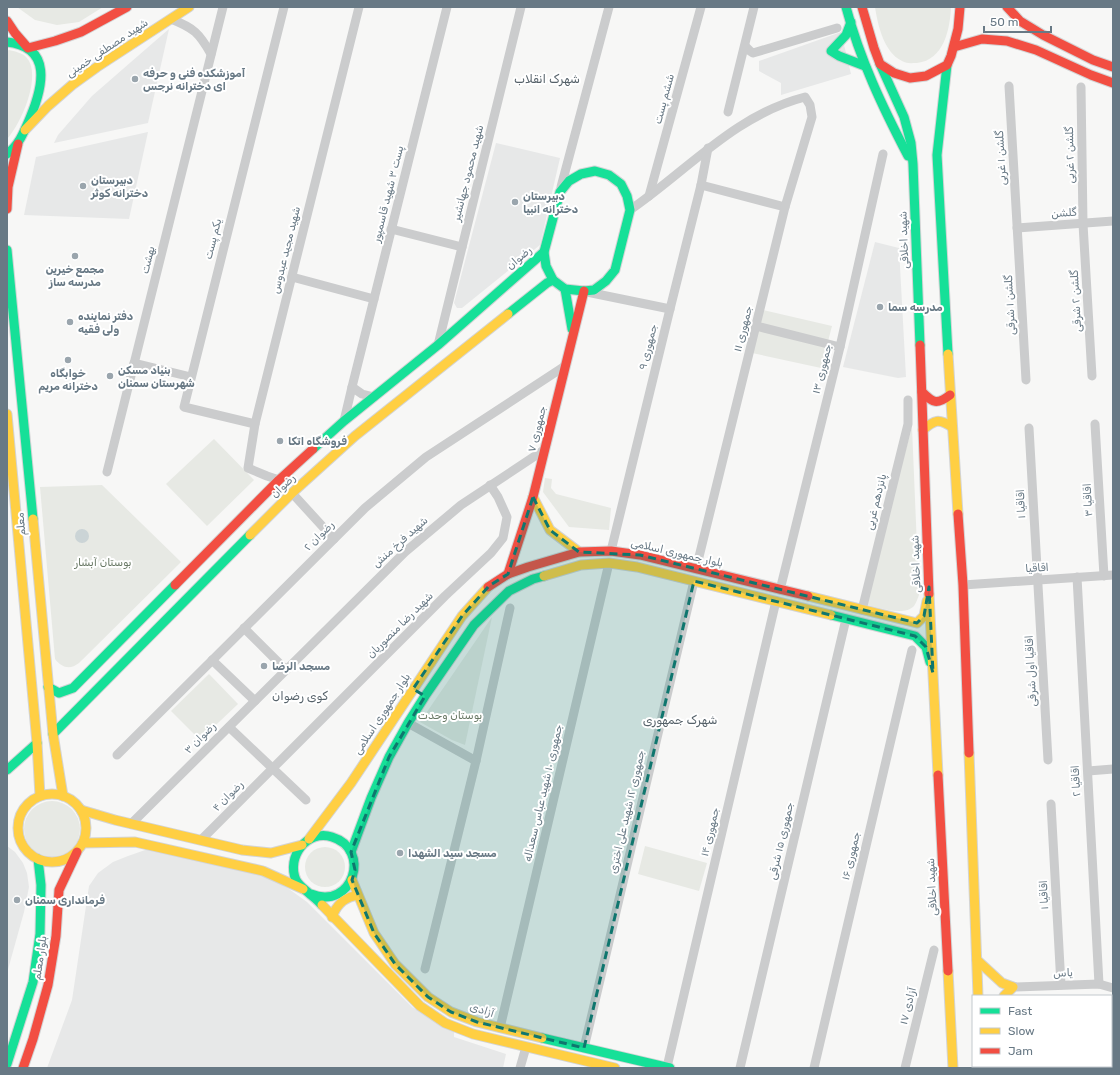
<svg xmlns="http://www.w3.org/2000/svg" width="1120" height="1075" font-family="Rubik,'Noto Naskh Arabic',sans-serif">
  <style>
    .built { fill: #e7e8e8 }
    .green { fill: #e7e9e4 }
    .water { fill: #cbd4d6 }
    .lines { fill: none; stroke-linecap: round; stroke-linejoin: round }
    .fast-casing { stroke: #d3d4d5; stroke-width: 11 }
    .slow-casing { stroke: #d3d4d5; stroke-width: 11 }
    .jam-casing { stroke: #d3d4d5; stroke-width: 11 }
    .street { stroke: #cbcccd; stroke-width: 9 }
    .fast { stroke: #16e098; stroke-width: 9 }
    .slow { stroke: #ffcf43; stroke-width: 9 }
    .jam { stroke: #f24e42; stroke-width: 9 }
    .marked { fill: #0f766e; fill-opacity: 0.2; stroke: #0f766e; stroke-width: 3; stroke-dasharray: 8 5; stroke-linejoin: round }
    .poi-dot { fill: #9aa5ad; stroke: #fff; stroke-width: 1.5 }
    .labels { text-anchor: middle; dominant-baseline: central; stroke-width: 4; stroke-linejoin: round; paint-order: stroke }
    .street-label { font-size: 11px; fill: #687985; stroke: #fff }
    .poi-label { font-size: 11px; font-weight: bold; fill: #687985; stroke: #fff; text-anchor: start }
    .park-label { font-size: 11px; fill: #677763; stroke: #fff }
    .neighbourhood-label { font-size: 12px; fill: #56626a; stroke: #fff }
  </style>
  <rect width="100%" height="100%" fill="#f7f7f6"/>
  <g class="built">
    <path d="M169,29L148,123L54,143L58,135L92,96L131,62Z"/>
    <path d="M841,32L851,74L781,95V83L759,71V61Z"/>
    <path d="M148,132L129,219L24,215L36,157Z"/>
    <path d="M496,143L560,158L540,245L462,308H457L454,303Z"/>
    <path d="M875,242L899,248L906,377L898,378L843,367Z"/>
    <path d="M7,846L15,852L23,863L27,873L29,887L24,912L7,973Z"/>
    <path d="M148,849L260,873L289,889L307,902L412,1007L454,1032V1037L506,1054L503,1068H47L72,1000L89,886L98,873L113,862L128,856Z"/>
  </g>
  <g class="green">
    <path d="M17,7H103L79,22L57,25L35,20Z"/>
    <path d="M875,7H951C950,29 944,60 917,63C912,63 907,64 902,61C884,52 878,26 875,7Z"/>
    <path d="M9,50C14,51 22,53 26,57C43,74 21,124 7,139V51Z"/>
    <path d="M763,310L832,326L821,368L752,353Z"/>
    <path d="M912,427L919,595C918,598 916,603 914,606C904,617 876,607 864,604Z"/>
    <path d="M214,439L254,480L207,526L166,484Z"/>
    <path d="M545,478L552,479L551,488L556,494L611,508L609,530L569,527L543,492Z"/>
    <path d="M102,485L181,562L79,663C70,670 62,668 55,659L40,487Z"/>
    <path d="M492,617L465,745L452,740L420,722Z"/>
    <path d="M209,674L238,704L200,740L171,711Z"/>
    <circle cx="52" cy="829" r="28"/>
    <path d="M645,846L707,863L699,891L638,874Z"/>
    <circle cx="325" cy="867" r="20"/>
  </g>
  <circle class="water" cx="82" cy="536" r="7"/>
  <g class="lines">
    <defs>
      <g id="fast">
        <path d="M846,7C860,60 883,108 908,156"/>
        <path d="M851,22L846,35L831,51L839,56L865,66"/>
        <path d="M7,42C53,47 43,87 30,118C24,132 19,145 7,154"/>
        <path d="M880,64L904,117L911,143L913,164L920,345"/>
        <path d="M947,65L937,155L948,354"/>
        <path d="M595,171L609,175L621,184L627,196L630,210L615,270L606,281L594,290L584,291L565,289L553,280L546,266L544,252L560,192L569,181L581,174Z"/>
        <path d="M7,250L33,519"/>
        <path d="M565,289L572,329"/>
        <path d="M508,314L547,283L553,280"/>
        <path d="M313,449L344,421L438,345L544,252"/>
        <path d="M831,615L915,636L926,647L930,662"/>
        <path d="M48,687L59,693L73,688L175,585"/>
        <path d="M53,734L250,535"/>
        <path d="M7,770L37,743"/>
        <path d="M351,852L371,798L389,757L408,723L425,696L474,625L509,591L533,579L544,576"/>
        <path d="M311,894C353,911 372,849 332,837C307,829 286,857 296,880C300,887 306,890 311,895C315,898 319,902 322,905"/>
        <path d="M542,1038L670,1068"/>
        <path d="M7,1064L33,982L40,934L41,885L38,859"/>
      </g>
      <g id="slow">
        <path d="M25,130L48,106L72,85L97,67L189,7"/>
        <path d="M948,354L958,514"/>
        <path d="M7,414L37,743L40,796"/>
        <path d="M923,430C934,420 939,418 952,427"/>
        <path d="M533,497L550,530L579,552"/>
        <path d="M33,519L53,734L63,796"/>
        <path d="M250,535L292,493L355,436L508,314"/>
        <path d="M544,576L581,565L609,563L637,567L831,615"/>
        <path d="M929,594L938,775"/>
        <path d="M808,596L917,623L924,616L927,601"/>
        <path d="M969,753L978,996"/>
        <circle cx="52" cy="828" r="34"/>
        <path d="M81,810L115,820L242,850L271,853L302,845"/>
        <path d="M309,839L351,783L462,616L488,587"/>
        <path d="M83,843L135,842L263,871L303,889"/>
        <path d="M352,880L374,933L395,964L428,997L451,1012L477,1022L542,1038"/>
        <path d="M322,905L420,1006L445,1023L473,1034L615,1068"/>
        <path d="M332,917C336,906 342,899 354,896"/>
        <path d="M977,960L1002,983L1013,987L1004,996"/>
        <path d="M948,971L953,1068"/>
      </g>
      <g id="jam">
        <path d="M862,7L874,48L880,64L894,73L910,78L926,76L947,65L951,56L958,29L960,7"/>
        <path d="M1007,7L1020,21L1043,35L1093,60L1113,67"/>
        <path d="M7,21L15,33L28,48L55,41L81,32L127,7"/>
        <path d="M954,47L982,39L1007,41L1036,50L1091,75L1113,83"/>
        <path d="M7,209L8,187L18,144"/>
        <path d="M920,345L929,594"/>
        <path d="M922,392C933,403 937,405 950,395"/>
        <path d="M958,514L963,585L969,753"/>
        <path d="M508,574L533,497L584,291"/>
        <path d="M175,585L279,480L313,449"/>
        <path d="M488,587L508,574L528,567L579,552L611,551L640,555L808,596"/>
        <path d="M938,775L948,971"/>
        <path d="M982,1066V1068"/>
        <path d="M23,1068L33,1039L48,985L56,936L59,890L77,852"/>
      </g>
    </defs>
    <use href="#fast" class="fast-casing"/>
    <use href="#slow" class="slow-casing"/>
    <use href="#jam" class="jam-casing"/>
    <g class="street">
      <path d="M171,19C194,28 199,33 211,54"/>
      <path d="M745,46L750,51L753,53L837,28"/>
      <path d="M1009,86L1026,380"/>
      <path d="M1081,87L1083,224L1092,376"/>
      <path d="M728,112L754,7"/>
      <path d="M701,185L785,207"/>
      <path d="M561,187L609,7"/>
      <path d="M649,196L701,7"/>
      <path d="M630,210C688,170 735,115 805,97L810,105L812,117L785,207L696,569"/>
      <path d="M1017,228L1113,221"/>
      <path d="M391,229L462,247"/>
      <path d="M292,277L374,299"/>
      <path d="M587,292L670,309"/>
      <path d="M756,326L840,347"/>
      <path d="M438,345L521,7"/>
      <path d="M134,363L191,377"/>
      <path d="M352,387L447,7"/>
      <path d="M344,421L352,387L362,394L374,397"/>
      <path d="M255,424L184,407L284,7"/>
      <path d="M1095,424L1104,576"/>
      <path d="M1029,428L1048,760"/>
      <path d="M107,472L223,7"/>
      <path d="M279,480L267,476L248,468L255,424L359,7"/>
      <path d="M292,493L334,539"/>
      <path d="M611,551L670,309L701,185L708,148"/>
      <path d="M1077,577L1099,984"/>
      <path d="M963,585L1113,575"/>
      <path d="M780,590L840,347L883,154"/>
      <path d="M862,610L908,424V400"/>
      <path d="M244,628L286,670"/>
      <path d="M212,660L255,701"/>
      <path d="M408,723L476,761"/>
      <path d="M229,727L306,800"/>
      <path d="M117,755L365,508L426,457L565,366"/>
      <path d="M1088,771L1113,769"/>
      <path d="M1051,804L1061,985"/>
      <path d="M131,824L405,552L461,505L544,450"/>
      <path d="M201,840L445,596L491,553L503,538L507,517L498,497L490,485"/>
      <path d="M425,969L476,761L510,608"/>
      <path d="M1013,987L1099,984L1113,988"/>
      <path d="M500,1028L609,563"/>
      <path d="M584,1048L694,581"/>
      <path d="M1111,1056H1113"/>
      <path d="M1033,1066V1068"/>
      <path d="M1073,1066V1068"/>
      <path d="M667,1067L776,601"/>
      <path d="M520,1068L526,1047"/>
      <path d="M740,1068L846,619"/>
      <path d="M814,1068L912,650"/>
      <path d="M905,1068L934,950"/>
      <path d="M992,1068L1010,1066"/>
    </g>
    <use href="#fast" class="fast"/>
    <use href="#slow" class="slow"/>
    <use href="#jam" class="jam"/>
  </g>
  <path class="marked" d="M533,497L550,530L579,552L640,555L917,623L924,616L929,587L933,673L926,647L915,636L694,581L584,1048L477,1022L451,1012L428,997L395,964L374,933L352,880L355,870L351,852L389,757L425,696L413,689L462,616L489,586L508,574Z"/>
  <g class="poi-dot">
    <circle cx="135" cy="79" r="4"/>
    <circle cx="83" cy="186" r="4"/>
    <circle cx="515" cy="202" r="4"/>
    <circle cx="75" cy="256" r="4"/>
    <circle cx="880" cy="307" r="4"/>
    <circle cx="70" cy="322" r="4"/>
    <circle cx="68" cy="360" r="4"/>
    <circle cx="110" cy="376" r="4"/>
    <circle cx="280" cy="441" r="4"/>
    <circle cx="264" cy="666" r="4"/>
    <circle cx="400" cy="853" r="4"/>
    <circle cx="17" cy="900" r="4"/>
  </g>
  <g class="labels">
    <g class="street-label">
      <text transform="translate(107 48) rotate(-34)">شهید مصطفی خمینی</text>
      <text transform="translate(664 99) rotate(-75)">ششم پست</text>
      <text transform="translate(1070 155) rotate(-91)">گلشن ۲ غربی</text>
      <text transform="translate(1001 158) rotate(-93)">گلشن ۱ غربی</text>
      <text transform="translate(468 173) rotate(-76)">شهید محمود جهانشیر</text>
      <text transform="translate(388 194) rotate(-76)">پست ۳ شهید قاسمپور</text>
      <text transform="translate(1064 213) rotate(-4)">گلشن</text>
      <text transform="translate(213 239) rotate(-76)">یکم پست</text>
      <text transform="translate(904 240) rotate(-92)">شهید اخلاقی</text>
      <text transform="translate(286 250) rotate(-76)">شهید مجید عبدوس</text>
      <text transform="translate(519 258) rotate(-41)">رضوان</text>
      <text transform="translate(148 260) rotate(-76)">بهشت</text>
      <text transform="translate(1076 301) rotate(-93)">گلشن ۲ شرقی</text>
      <text transform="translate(1010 305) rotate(-93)">گلشن ۱ شرقی</text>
      <text transform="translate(743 329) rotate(-76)">جمهوری ۱۱</text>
      <text transform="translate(648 347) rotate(-76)">جمهوری ۹</text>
      <text transform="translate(822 369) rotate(-76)">جمهوری ۱۳</text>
      <text transform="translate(537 429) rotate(-76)">جمهوری ۷</text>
      <text transform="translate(283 486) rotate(-44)">رضوان</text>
      <text transform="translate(1088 500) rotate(-93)">اقاقیا ۳</text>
      <text transform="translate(876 502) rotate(-76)">پانزدهم غربی</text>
      <text transform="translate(1021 504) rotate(-93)">اقاقیا ۱</text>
      <text transform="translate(21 524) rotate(-95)">معلم</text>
      <text transform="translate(319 536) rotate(-45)">رضوان ۲</text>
      <text transform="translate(400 542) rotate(-42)">شهید فرخ منش</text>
      <text transform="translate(677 553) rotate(13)">بلوار جمهوری اسلامی</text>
      <text transform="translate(916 564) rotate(-92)">شهید اخلاقی</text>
      <text transform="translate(1037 568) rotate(-4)">اقاقیا</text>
      <text transform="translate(400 625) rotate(-45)">شهید رضا منصوریان</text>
      <text transform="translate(1031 671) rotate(-93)">اقاقیا اول شرقی</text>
      <text transform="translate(382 714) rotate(-57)">بلوار جمهوری اسلامی</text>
      <text transform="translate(200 738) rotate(-45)">رضوان ۳</text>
      <text transform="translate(1076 781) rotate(-93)">اقاقیا ۲</text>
      <text transform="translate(543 793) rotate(-77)">جمهوری ۱۰ شهید عباس سعداله</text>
      <text transform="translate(228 796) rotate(-45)">رضوان ۴</text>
      <text transform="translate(627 812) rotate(-77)">جمهوری ۱۲ شهید علی اختری</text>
      <text transform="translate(710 832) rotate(-77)">جمهوری ۱۴</text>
      <text transform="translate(781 841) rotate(-77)">جمهوری ۱۵ شرقی</text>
      <text transform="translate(851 856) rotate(-77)">جمهوری ۱۶</text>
      <text transform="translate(932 887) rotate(-93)">شهید اخلاقی</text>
      <text transform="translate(1044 895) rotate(-93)">اقاقیا ۱</text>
      <text transform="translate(40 958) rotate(-82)">بلوار معلم</text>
      <text transform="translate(1063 973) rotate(-2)">یاس</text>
      <text transform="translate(908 1006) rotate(-76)">آزادی ۱۷</text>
      <text transform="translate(482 1010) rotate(18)">آزادی</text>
    </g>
    <g class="poi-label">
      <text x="143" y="73">آموزشکده فنی و حرفه<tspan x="143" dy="13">ای دخترانه نرجس</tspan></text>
      <text x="91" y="180">دبیرستان<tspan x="91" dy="13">دخترانه کوثر</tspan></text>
      <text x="523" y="196">دبیرستان<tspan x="523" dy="13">دخترانه انبیا</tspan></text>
      <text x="75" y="269" text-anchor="middle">مجمع خیرین<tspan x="75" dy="13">مدرسه ساز</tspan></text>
      <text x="888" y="307">مدرسه سما</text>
      <text x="78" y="316">دفتر نماینده<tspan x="78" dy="13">ولی فقیه</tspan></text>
      <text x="118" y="370">بنیاد مسکن<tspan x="118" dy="13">شهرستان سمنان</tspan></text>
      <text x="68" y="373" text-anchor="middle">خوابگاه<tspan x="68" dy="13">دخترانه مریم</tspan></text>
      <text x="288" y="441">فروشگاه اتکا</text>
      <text x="272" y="666">مسجد الرضا</text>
      <text x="408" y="853">مسجد سید الشهدا</text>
      <text x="25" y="900">فرمانداری سمنان</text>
    </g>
    <g class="park-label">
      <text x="103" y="562">بوستان آبشار</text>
      <text x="450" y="715">بوستان وحدت</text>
    </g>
    <g class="neighbourhood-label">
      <text x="547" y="79">شهرک انقلاب</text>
      <text x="300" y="696">کوی رضوان</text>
      <text x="680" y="720">شهرک جمهوری</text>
    </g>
  </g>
  <rect width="1120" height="1075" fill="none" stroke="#687985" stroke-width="16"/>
  <rect x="972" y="995" width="140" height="72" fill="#ffffff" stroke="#c3c9ce"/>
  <rect x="980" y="1008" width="20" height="6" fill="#16e098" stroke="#c3c9ce"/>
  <text x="1008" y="1015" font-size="12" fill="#687985">Fast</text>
  <rect x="980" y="1028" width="20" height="6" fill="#ffcf43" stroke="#c3c9ce"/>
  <text x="1008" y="1035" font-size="12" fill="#687985">Slow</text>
  <rect x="980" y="1048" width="20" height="6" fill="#f24e42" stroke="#c3c9ce"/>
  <text x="1008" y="1055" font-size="12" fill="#687985">Jam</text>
  <path d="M984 26v6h67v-6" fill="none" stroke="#687985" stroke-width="2"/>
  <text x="990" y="26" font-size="12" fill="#687985" stroke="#ffffff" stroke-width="3" paint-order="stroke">50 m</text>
</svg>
